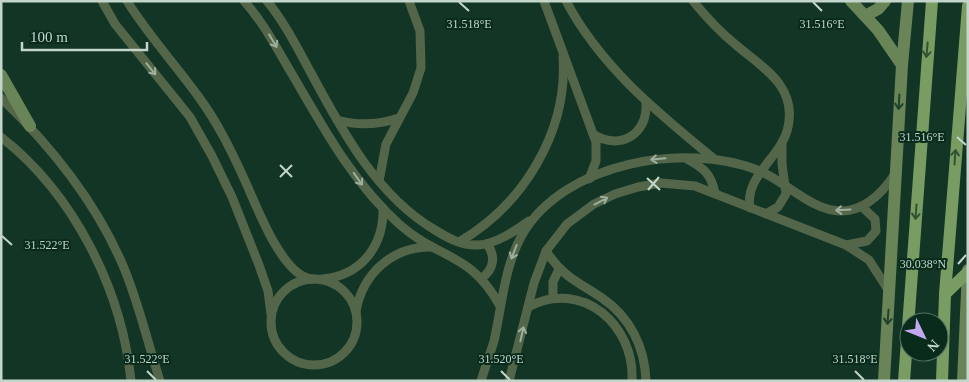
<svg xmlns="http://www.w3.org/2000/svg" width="969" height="382" font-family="'Times New Roman',serif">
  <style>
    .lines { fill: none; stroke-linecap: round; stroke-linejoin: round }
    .street { stroke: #546649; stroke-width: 9 }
    .secondary { stroke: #698457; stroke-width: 12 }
    .primary { stroke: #799c62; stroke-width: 12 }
    .oneway { stroke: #9daf9e }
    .oneway2 { stroke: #305334 }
    .oneway3 { stroke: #20412b }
    .ticks { fill: none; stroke: #c4d6cc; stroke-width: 2 }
    .ticks-label { font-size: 12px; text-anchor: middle; fill: #c4d6cc; stroke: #082b1c; stroke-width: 4; stroke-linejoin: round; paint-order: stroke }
  </style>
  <rect width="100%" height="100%" fill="#133526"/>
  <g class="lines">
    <g class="street">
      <path d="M102,1L115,24L190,117L212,156L232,197L259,265L268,291L271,314"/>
      <path d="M127,1C148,35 175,64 198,96C218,123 232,152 246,183C257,207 283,278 313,279"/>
      <path d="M244,1C264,23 277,49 292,74C323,127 353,183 399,224C439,260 471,252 500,306"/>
      <path d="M267,1C285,23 298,49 311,73C342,131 377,196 435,230C448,238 462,246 478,245C496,244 515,231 529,221"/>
      <path d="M544,1L596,142V161L589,179"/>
      <path d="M566,1C601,67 657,112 713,158"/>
      <path d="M693,1C706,17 720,32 736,45C763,68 797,86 788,127C782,157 744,176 750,208"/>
      <path d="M1,98C51,146 93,198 121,261C138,299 147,341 160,381"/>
      <path d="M337,120C358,126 378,125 399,118"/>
      <path d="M593,134C619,151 648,135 646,103"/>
      <path d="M1,137C74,194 122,290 131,381"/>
      <path d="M687,159C704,168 711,174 715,193"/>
      <path d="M379,181L386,144L413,93L421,68L420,31L409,1"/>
      <path d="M766,214L778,207L786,194L782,164V145"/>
      <path d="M459,242C523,205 568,132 563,57"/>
      <path d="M846,245L867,241L876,231L875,219L861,206"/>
      <path d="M546,251C564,278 577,281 602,298C630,317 645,347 646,381"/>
      <path d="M482,278C494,269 496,256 487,244"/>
      <circle cx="314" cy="322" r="43"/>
      <path d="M322,279C361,276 384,246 383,208"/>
      <path d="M553,298V282L559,269"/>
      <path d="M528,307C582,278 635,325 632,381"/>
      <path d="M356,311C363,273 393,246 432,247"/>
      <path d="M481,381C485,368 490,354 494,341C502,306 504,267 522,235C564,162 686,141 760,171C786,182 812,211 841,211C865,211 883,192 895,174"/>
      <path d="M509,381L534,283L546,251L567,224L594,204L615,194L638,187L661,183L695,186L846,245L869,260L889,291"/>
    </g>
    <g class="secondary">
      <path d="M851,1L878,30L902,65"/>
      <path d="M865,16L878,9L885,1"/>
      <path d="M1,75L30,126"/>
      <path d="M884,381L902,65L908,1"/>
      <path d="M963,381L968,270"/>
    </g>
    <g class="primary">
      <path d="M945,294L968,272"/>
      <path d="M904,381L932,1"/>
      <path d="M942,381L945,294L968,6"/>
    </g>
  </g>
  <defs><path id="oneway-shaft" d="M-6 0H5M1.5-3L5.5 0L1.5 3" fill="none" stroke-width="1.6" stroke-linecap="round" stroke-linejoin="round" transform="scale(1.25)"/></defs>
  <g class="oneway">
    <use href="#oneway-shaft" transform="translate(273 41) rotate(59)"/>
    <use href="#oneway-shaft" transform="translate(151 69) rotate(51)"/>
    <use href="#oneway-shaft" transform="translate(658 159) rotate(175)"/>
    <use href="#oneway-shaft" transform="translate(358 179) rotate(55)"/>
    <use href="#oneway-shaft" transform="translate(601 201) rotate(-28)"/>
    <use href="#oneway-shaft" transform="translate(843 210) rotate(177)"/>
    <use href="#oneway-shaft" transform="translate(514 252) rotate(111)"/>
    <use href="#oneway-shaft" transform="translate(522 334) rotate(-77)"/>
  </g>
  <g class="oneway2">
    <use href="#oneway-shaft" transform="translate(927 50) rotate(95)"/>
    <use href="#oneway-shaft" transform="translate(955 157) rotate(-86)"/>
    <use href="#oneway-shaft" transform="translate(916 212) rotate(94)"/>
  </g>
  <g class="oneway3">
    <use href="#oneway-shaft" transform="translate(899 102) rotate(93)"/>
    <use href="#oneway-shaft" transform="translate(888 317) rotate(94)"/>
  </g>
  <path class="ticks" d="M459,2L469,11M813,2L822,11M957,137L966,145M280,165L292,177M280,177L292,165M647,178L660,190M648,190L659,177M2,236L12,245M958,264L966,255M147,371L156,380M501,371L510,380M855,371L864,380"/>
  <g class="ticks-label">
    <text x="469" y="28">31.518°E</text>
    <text x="822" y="28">31.516°E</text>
    <text x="922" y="141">31.516°E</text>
    <text x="47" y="249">31.522°E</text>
    <text x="923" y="268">30.038°N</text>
    <text x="147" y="363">31.522°E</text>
    <text x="501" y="363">31.520°E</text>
    <text x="855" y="363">31.518°E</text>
  </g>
  <rect width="969" height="382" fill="none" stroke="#c4d6cc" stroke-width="5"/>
  <g transform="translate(924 337) rotate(133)"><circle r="24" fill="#082b1c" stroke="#536f62"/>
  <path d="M0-4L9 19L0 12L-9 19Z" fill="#c4a7f1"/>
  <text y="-8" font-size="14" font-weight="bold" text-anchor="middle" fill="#c4d6cc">N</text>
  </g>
  <path d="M22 42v8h125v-8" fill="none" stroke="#c4d6cc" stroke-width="2.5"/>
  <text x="30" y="42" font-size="15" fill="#c4d6cc" stroke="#082b1c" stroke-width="4" paint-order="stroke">100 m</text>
</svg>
